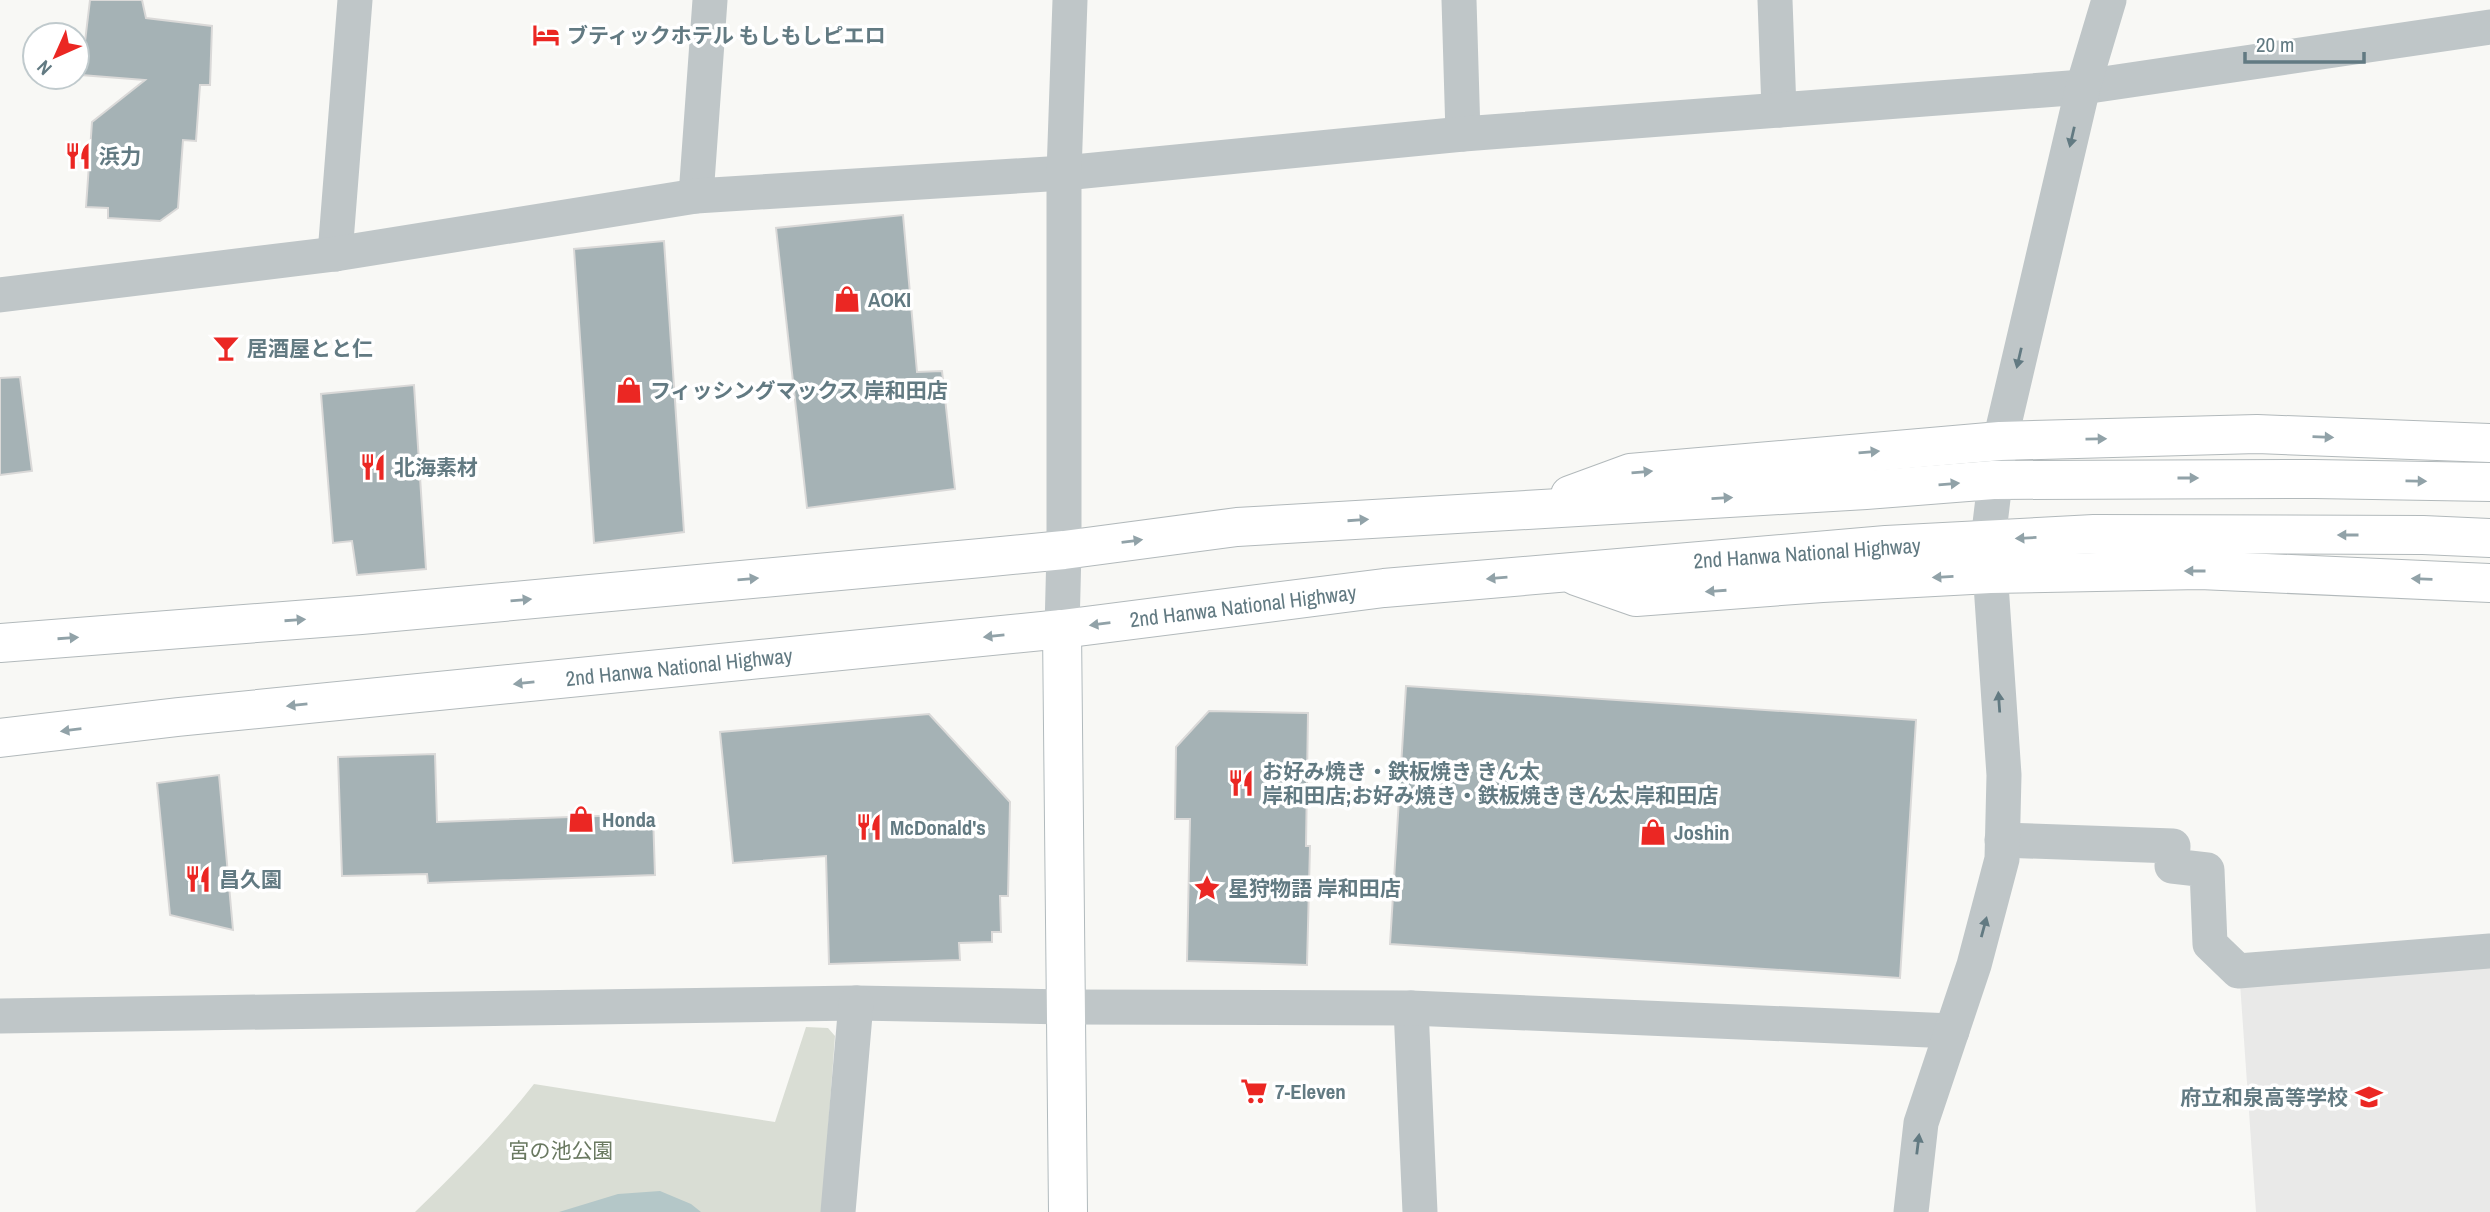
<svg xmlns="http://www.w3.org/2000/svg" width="2490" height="1212" font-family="'Archivo Narrow','Noto Sans JP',sans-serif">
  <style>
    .built { fill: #e9e9e8 }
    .green { fill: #d9ddd4 }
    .water { fill: #b4c7c8 }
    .building { fill: #a5b2b5; stroke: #dad9d8; stroke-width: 2 }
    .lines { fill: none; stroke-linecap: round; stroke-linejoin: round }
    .secondary-casing { stroke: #b1babd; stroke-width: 40 }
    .highway-casing { stroke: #b2b9bb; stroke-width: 40 }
    .street { stroke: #bfc6c8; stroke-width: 35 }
    .secondary { stroke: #fff; stroke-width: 38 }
    .highway { stroke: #fff; stroke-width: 38 }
    .oneway { fill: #627a82 }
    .oneway2 { fill: #91a2a8 }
    .labels { text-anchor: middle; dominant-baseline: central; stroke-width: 7; stroke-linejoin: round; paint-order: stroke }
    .poi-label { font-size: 21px; font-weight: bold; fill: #627a82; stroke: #fff; text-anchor: start }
    .street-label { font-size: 21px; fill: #627a82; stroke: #fff }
    .park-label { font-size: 21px; fill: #6a7961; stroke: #fff }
  </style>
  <rect width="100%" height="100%" fill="#f8f8f5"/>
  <path class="built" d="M2490,967V1212H2256L2240,983Z"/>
  <path class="green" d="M806,1027L828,1028L835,1036L822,1212H415C457,1171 498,1130 534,1084L775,1122Z"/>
  <path class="water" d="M660,1191L691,1204L701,1212H559L618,1194Z"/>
  <g class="building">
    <path d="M90,0H142L146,18L212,26L210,85H200L196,141L183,140L178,208L160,221L108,218V208L86,207L92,122L145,80L81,75Z"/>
    <path d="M903,215L917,372L942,371L955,489L807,508L776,228Z"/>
    <path d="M664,241L684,532L594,543L574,249Z"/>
    <path d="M20,377L32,471L0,475V378Z"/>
    <path d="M414,385L426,569L357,575L352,541L333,543L321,394Z"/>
    <path d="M1406,686L1916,720L1900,978L1390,944Z"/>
    <path d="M1209,711L1308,713L1306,846H1310L1307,965L1187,961L1190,819H1175L1176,747Z"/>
    <path d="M929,714L1010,802L1008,896H1000L1001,932H992V942L959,943L960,960L829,964L826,856L733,863L720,732Z"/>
    <path d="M435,754L437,822L653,814L655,875L428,883L427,874L342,876L338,757Z"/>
    <path d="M219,775L233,930L170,915L157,783Z"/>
  </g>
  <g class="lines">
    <defs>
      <path id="secondary" d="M1062,629L1068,1212"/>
      <g id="highway">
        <path d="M1570,495L1630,473L2000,441L2257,434L2490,443"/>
        <path d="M1576,576L1636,597L1822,583L1990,574L2200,570L2490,583"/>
        <path d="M0,643L361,615L981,558L1064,550L1237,527L1866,490L1993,480L2314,479L2490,482"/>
        <path d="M0,738L178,717L1062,629L1384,588L1886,545L2094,534L2423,535L2490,538"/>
      </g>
    </defs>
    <use href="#secondary" class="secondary-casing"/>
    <use href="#highway" class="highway-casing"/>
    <g class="street">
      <path d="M1459,0L1463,134"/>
      <path d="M1775,0L1779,110"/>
      <path d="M696,196L710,0"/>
      <path d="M335,254L355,0"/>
      <path d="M0,295L335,254L696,196L1064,173L1463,134L2083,87L2490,27"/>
      <path d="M1062,629L1064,550V173L1070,0"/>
      <path d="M2002,840L2173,846L2172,866L2207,870L2210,944L2238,971L2490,951"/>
      <path d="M1411,1008L1420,1212"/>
      <path d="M0,1016L856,1003L1066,1007L1411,1008L1952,1031"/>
      <path d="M838,1212L856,1003"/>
      <path d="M1911,1212L1921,1123L1974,965L2002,859L2004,775L1988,540L2000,441L2083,87L2109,0"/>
    </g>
    <use href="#secondary" class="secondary"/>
    <use href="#highway" class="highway"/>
  </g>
  <defs><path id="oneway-solid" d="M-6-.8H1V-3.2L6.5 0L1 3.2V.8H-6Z" transform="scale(1.75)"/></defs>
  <g class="oneway">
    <use href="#oneway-solid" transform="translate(2072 137) rotate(103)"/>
    <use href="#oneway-solid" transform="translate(2019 358) rotate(103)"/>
    <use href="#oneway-solid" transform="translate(1999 702) rotate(-94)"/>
    <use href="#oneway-solid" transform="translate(1984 927) rotate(-75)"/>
    <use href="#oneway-solid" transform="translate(1918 1144) rotate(-83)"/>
  </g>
  <g class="oneway2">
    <use href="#oneway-solid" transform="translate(2323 437) rotate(2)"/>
    <use href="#oneway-solid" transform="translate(2096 439) rotate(-1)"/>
    <use href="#oneway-solid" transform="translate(1869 452) rotate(-5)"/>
    <use href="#oneway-solid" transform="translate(1642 472) rotate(-5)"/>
    <use href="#oneway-solid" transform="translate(2188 478)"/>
    <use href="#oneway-solid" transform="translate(2416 481) rotate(1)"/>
    <use href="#oneway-solid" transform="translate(1949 484) rotate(-5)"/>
    <use href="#oneway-solid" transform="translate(1722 498) rotate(-3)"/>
    <use href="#oneway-solid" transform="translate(1358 520) rotate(-4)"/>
    <use href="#oneway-solid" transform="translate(2348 535) rotate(-180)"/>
    <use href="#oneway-solid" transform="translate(2026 538) rotate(177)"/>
    <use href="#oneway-solid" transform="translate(1132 541) rotate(-7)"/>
    <use href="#oneway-solid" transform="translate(2195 571) rotate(180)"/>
    <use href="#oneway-solid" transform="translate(1943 577) rotate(177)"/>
    <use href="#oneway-solid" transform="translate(1497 578) rotate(175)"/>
    <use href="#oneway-solid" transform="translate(748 579) rotate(-5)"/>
    <use href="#oneway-solid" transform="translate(2422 579) rotate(-178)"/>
    <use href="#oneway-solid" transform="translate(1716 591) rotate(176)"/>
    <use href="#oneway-solid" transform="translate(521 600) rotate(-5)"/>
    <use href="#oneway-solid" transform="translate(295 620) rotate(-4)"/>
    <use href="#oneway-solid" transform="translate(1100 624) rotate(173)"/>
    <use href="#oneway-solid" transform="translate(994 636) rotate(174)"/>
    <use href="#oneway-solid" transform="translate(68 638) rotate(-4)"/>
    <use href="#oneway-solid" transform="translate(524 683) rotate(174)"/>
    <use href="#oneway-solid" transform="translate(297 705) rotate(174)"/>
    <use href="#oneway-solid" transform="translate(71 730) rotate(173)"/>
  </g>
  <defs>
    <symbol id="hotel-bare" viewBox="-9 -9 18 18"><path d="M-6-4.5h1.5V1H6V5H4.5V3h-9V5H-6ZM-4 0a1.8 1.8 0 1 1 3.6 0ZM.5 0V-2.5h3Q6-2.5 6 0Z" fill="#eb2723" stroke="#fff" stroke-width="2.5" paint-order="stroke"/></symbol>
    <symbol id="restaurant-bare" viewBox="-9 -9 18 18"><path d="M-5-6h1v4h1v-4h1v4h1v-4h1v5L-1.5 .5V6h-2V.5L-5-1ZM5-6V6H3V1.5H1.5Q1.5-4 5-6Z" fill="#eb2723" stroke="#fff" stroke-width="2.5" paint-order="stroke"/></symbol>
    <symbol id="shop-bare" viewBox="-9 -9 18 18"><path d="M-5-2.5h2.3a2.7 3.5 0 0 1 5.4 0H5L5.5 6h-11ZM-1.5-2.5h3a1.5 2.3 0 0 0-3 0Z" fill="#eb2723" stroke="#fff" stroke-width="2.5" paint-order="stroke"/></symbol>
    <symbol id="bar-bare" viewBox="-9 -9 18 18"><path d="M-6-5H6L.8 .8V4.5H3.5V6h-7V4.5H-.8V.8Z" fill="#eb2723" stroke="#fff" stroke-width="2.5" paint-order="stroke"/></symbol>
    <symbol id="sight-bare" viewBox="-9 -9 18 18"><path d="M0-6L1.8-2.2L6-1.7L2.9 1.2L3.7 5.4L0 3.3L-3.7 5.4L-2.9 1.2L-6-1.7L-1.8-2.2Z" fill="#eb2723" stroke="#fff" stroke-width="2.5" paint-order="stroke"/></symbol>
    <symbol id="supermarket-bare" viewBox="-9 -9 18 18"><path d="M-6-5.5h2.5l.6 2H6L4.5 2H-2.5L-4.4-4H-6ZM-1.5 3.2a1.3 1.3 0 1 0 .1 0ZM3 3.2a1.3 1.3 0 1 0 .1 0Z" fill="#eb2723" stroke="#fff" stroke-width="2.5" paint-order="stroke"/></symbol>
    <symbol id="school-bare" viewBox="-9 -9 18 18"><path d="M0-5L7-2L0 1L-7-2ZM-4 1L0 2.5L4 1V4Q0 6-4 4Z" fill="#eb2723" stroke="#fff" stroke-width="2.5" paint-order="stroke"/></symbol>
  </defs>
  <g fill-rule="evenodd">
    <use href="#hotel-bare" x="527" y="16" width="38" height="38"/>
    <use href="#restaurant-bare" x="59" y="137" width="38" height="38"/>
    <use href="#shop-bare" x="828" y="280" width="38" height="38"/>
    <use href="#bar-bare" x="207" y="329" width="38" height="38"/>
    <use href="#shop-bare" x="610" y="371" width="38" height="38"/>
    <use href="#restaurant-bare" x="354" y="448" width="38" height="38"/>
    <use href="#restaurant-bare" x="1222" y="764" width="38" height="38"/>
    <use href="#shop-bare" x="562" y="800" width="38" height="38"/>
    <use href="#restaurant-bare" x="850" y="808" width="38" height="38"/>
    <use href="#shop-bare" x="1634" y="813" width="38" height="38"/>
    <use href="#restaurant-bare" x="179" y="860" width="38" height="38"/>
    <use href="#sight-bare" x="1188" y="869" width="38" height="38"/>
    <use href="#supermarket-bare" x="1235" y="1072" width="38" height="38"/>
    <use href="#school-bare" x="2350" y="1078" width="38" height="38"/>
  </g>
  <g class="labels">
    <g class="poi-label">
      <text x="567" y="35">ブティックホテル もしもしピエロ</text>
      <text x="99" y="156">浜力</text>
      <text x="868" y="299">AOKI</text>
      <text x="247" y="348">居酒屋とと仁</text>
      <text x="650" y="390">フィッシングマックス 岸和田店</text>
      <text x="394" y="467">北海素材</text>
      <text x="1262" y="771">お好み焼き・鉄板焼き きん太<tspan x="1262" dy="24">岸和田店;お好み焼き・鉄板焼き きん太 岸和田店</tspan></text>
      <text x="602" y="819">Honda</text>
      <text x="890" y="827">McDonald's</text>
      <text x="1674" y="832">Joshin</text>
      <text x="219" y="879">昌久園</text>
      <text x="1228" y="888">星狩物語 岸和田店</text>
      <text x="1275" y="1091">7-Eleven</text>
      <text x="2348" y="1097" text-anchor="end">府立和泉高等学校</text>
    </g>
    <g class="street-label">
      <text transform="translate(1807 553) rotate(-4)">2nd Hanwa National Highway</text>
      <text transform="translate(1243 606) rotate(-7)">2nd Hanwa National Highway</text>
      <text transform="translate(679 667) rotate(-6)">2nd Hanwa National Highway</text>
    </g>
    <g class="park-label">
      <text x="561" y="1150">宮の池公園</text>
    </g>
  </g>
  <g transform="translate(56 56) rotate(225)"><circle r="33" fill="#ffffff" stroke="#c0cacd" stroke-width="2"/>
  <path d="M0-5L12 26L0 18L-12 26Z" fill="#eb2723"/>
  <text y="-10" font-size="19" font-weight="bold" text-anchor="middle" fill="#627a82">N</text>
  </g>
  <path d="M2245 52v10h119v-10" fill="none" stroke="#627a82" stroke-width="3.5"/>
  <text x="2256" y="52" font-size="21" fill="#627a82" stroke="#ffffff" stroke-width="5" paint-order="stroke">20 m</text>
</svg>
